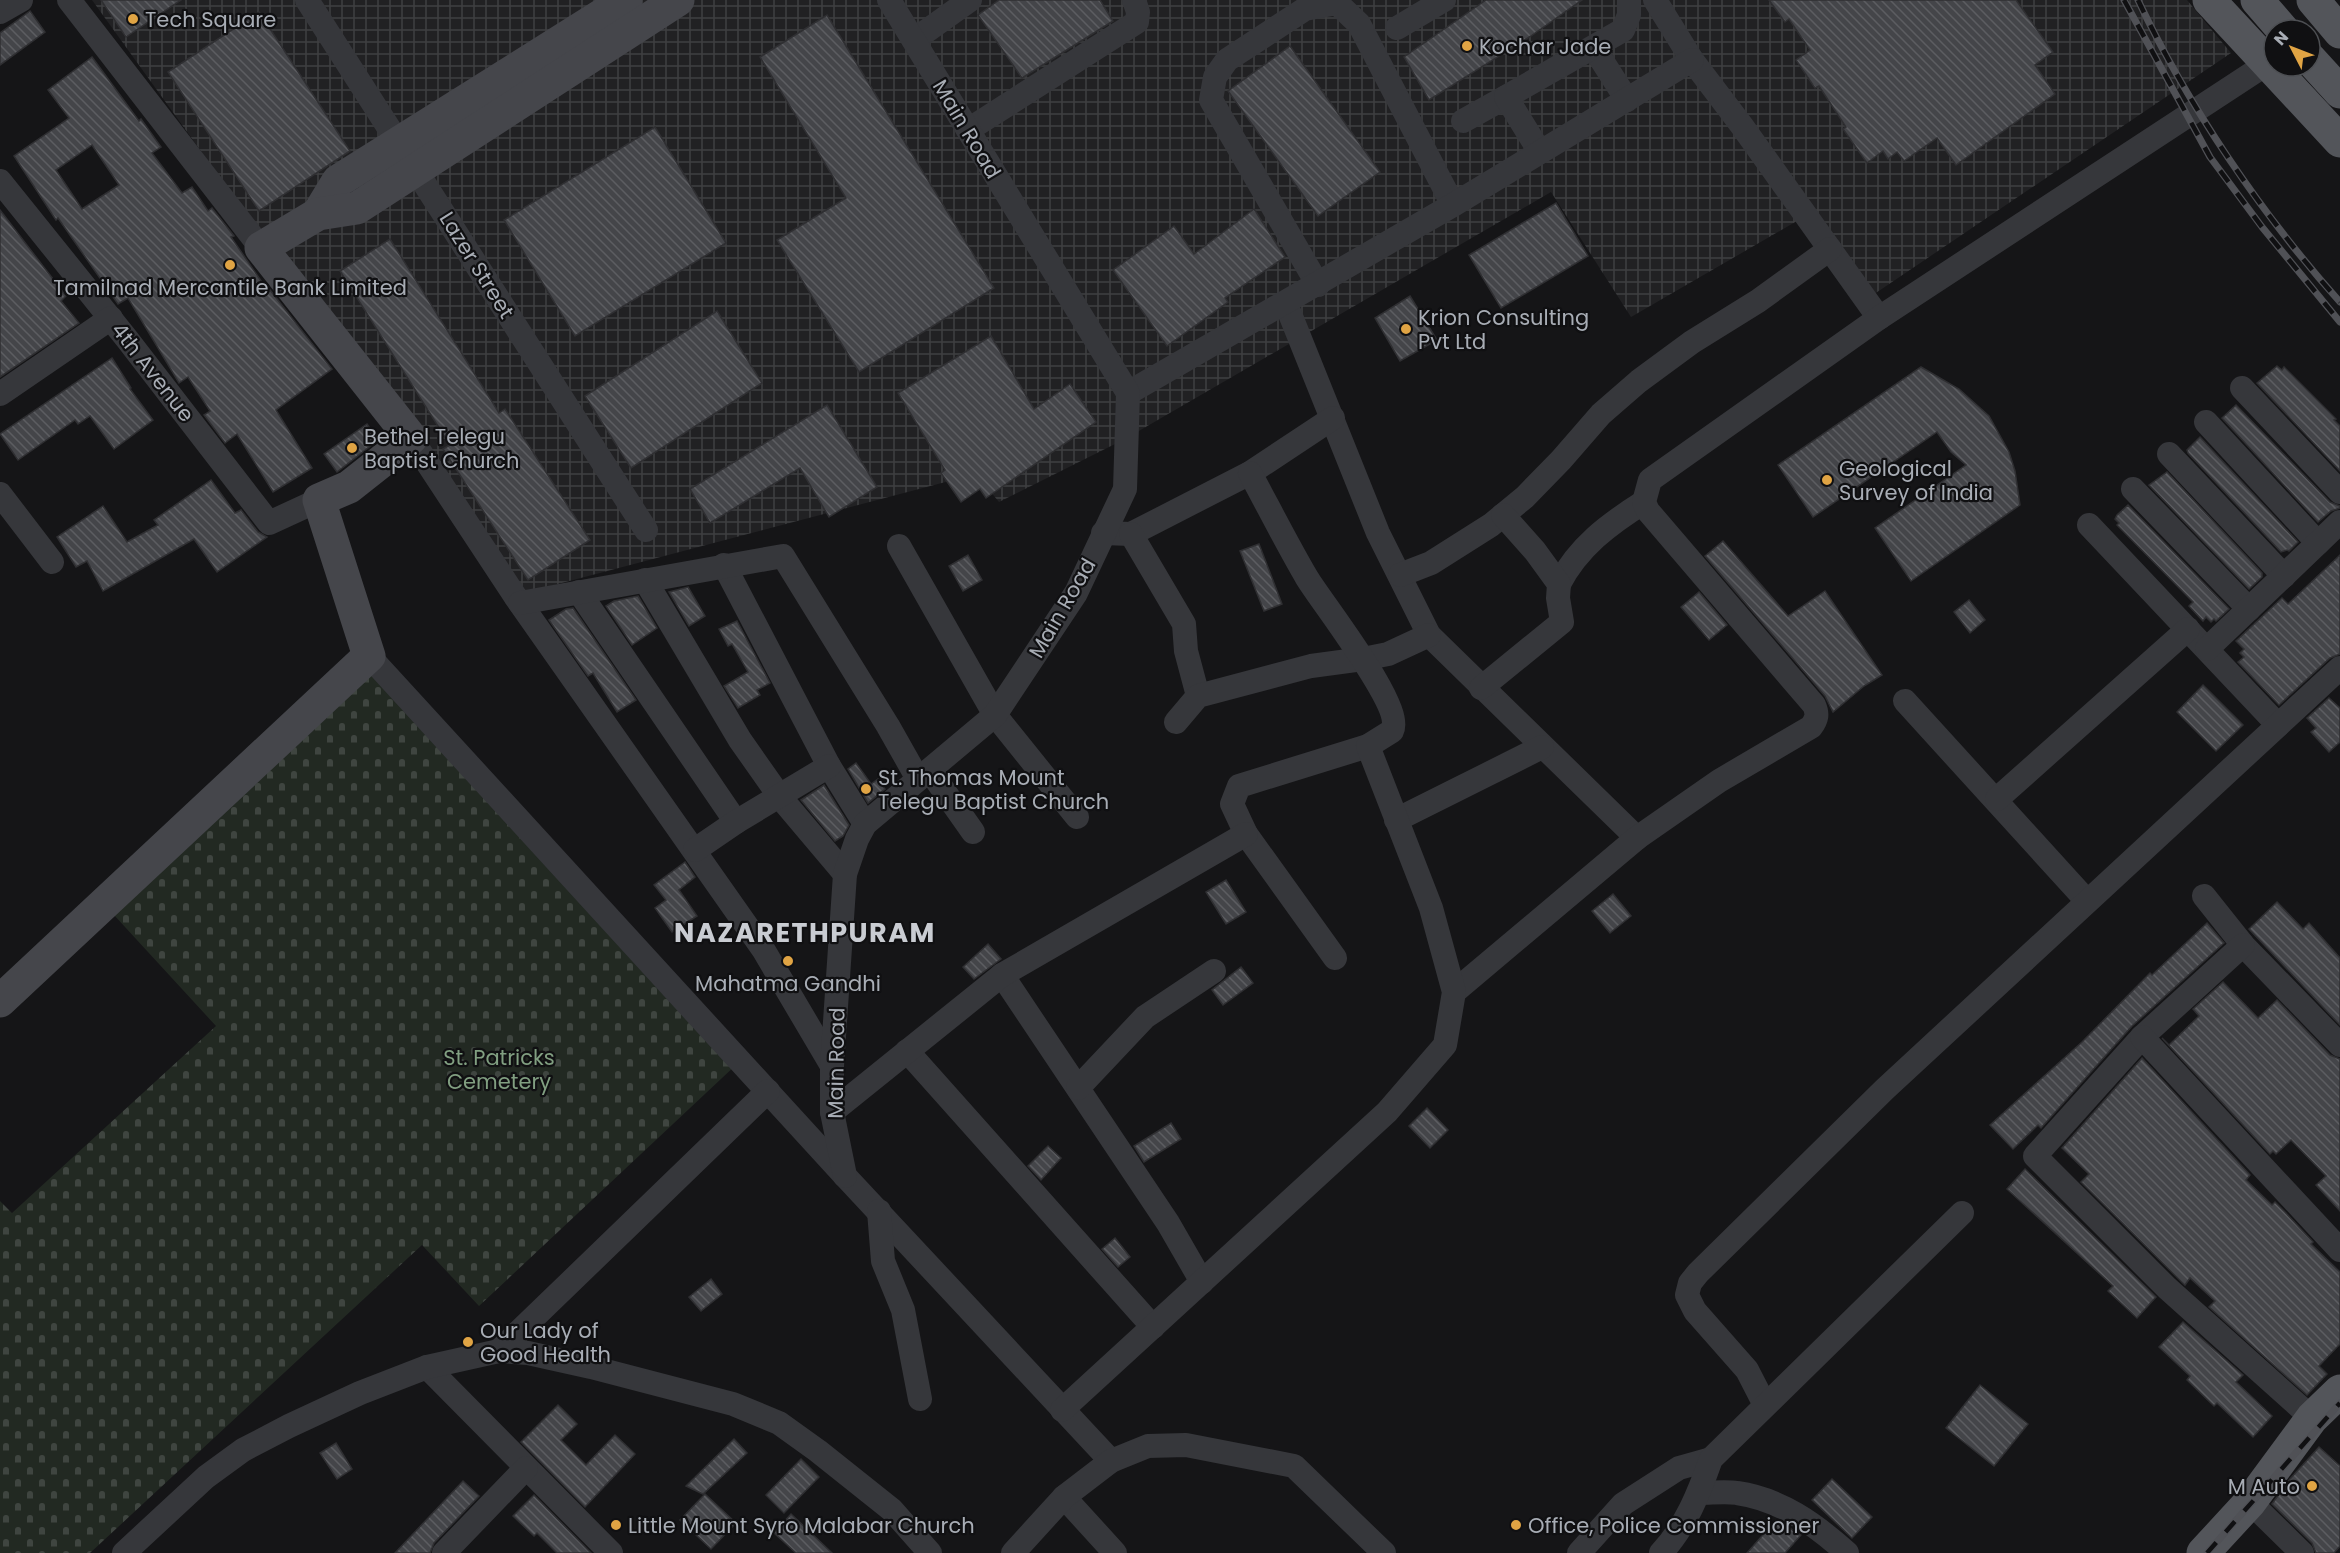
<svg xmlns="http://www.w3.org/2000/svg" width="2340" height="1553" font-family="Poppins,sans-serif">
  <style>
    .industrial { fill: url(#industrial-grid) }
    .cemetery { fill: url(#cemetery-stones) }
    .building { fill: url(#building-back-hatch); stroke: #2f2f32; stroke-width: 1.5; fill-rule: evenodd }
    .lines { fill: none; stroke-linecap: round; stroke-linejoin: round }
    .street { stroke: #36373b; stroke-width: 24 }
    .secondary { stroke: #45464b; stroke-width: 33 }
    .primary { stroke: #53555a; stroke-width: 33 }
    .rail-casing { stroke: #505156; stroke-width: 7 }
    .rail { stroke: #101012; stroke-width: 4.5; stroke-dasharray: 14; stroke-linecap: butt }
    .poi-dot { fill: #e0a444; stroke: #101012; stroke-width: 2 }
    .labels { text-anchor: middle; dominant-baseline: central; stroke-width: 4.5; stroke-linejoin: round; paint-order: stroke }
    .poi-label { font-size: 21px; fill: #a8adb5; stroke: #101012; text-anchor: start }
    .street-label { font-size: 21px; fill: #a8adb5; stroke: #101012 }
    .park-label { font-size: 21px; fill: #819f81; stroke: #101012 }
    .district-label { font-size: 27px; font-weight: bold; letter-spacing: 1.5px; fill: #c9ccd2; stroke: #101012 }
  </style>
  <defs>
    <pattern id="industrial-grid" width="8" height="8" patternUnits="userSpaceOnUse" patternTransform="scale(1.5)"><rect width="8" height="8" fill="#212123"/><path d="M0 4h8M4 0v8" fill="none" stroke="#3e3f41"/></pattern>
    <pattern id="cemetery-stones" width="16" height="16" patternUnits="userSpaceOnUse" patternTransform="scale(1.5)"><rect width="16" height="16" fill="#222922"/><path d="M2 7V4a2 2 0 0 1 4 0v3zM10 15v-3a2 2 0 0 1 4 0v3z" fill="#3f4540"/></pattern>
    <pattern id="building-back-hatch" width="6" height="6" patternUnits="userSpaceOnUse" patternTransform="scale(1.5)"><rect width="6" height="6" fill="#444549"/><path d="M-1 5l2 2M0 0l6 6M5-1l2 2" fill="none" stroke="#5c5d61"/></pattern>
  </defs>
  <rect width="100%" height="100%" fill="#151517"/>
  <path class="industrial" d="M92,0H2187L2231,53L1861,303L1809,214L1631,317L1551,192L1125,439L999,502L976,474L520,594Z"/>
  <path class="cemetery" d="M374,672L738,1063L479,1306L422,1245L90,1553H0V1201L12,1213L216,1026L114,915Z"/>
  <g class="building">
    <path d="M101,0H181L126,37Z"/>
    <path d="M999,0H1100L1113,21L1022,78L978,15Z"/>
    <path d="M1486,0H1582L1531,36L1429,100L1404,57Z"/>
    <path d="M1769,0H2016L2053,52L2035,65L2055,94L1956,165L1937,138L1904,161L1897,152L1888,159L1883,151L1867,163L1843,129L1846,127L1819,86L1815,88L1796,60L1810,50L1789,19L1785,22Z"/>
    <path d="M30,11L45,32L0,65V33Z"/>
    <path d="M259,12L350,151L259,211L168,72Z"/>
    <path d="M827,15L994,288L859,372L777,240L846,198L760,57Z"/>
    <path d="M1290,46L1380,172L1318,216L1228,91Z"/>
    <path d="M92,57L139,121L141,119L161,147L152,153L182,193L192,187L208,211L212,208L234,236L231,237L268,291L270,290L332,369L276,410L312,468L273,492L237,434L225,443L204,415L210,411L188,377L179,383L128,298L118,304L58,218L56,220L14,156L69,118L48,90ZM92,145L119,185L82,209L56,170Z"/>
    <path d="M655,127L726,243L575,336L504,220Z"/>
    <path d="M1556,203L1588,256L1501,308L1469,255Z"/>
    <path d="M1254,209L1285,257L1225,298L1228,302L1167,346L1113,270L1174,226L1194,254Z"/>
    <path d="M0,210L66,296L61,301L79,323L0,377Z"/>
    <path d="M390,239L499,413L505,409L590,540L528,580L443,449L450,445L340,271Z"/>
    <path d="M1410,296L1437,340L1400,361L1375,318Z"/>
    <path d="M717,311L762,383L631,468L585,396Z"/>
    <path d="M991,336L1034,409L1070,384L1096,422L986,498L980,489L961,502L941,473L945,470L898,393Z"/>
    <path d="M112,358L131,388L130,389L153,420L114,449L90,416L78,424L75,420L18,460L0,434Z"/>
    <path d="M2277,366L2282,370L2284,367L2336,419L2334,420L2340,426V471L2257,383Z"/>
    <path d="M1921,367L1959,389L1989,416L2009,452L2015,471L2020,505L1911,581L1875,528L1966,465L1951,452L1937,432L1813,517L1778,465Z"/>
    <path d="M827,405L877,487L829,517L800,468L710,523L690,489Z"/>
    <path d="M2236,405L2330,502L2340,506V508L2331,511L2318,522L2222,418Z"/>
    <path d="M367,424L378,440L337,472L324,454Z"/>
    <path d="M2200,437L2298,542L2289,551L2287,550L2281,552L2188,453L2187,450Z"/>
    <path d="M2167,472L2262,573V577L2249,589L2149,485Z"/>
    <path d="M211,480L235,513L241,510L258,532L267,537L217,572L194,539L103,591L87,561L76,567L57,537L103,506L127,542L158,525L154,520Z"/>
    <path d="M2128,505L2229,609L2216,621L2214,619L2211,622L2206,617L2203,621L2189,606L2193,602L2117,525L2119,523L2115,519L2117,515Z"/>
    <path d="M1723,541L1788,616L1825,591L1882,675L1864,686L1833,712L1825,696L1705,556Z"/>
    <path d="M1259,544L1282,604L1264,611L1240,551Z"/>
    <path d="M968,555L982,580L963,591L949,566Z"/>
    <path d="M2340,555V654L2330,658L2279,705L2238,662L2244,657L2240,653L2244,649L2236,641L2282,598L2288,604Z"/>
    <path d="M688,587L705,616L689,626L669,592Z"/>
    <path d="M1699,592L1727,625L1709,640L1681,607Z"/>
    <path d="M638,596L657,628L632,645L606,606L614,601Z"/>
    <path d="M1969,600L1985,620L1970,633L1954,612Z"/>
    <path d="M573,608L636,700L617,712L593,673L588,676L549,620L566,609Z"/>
    <path d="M737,621L770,683L757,690L760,695L738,708L724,686L748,672L732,644L728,646L719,629Z"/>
    <path d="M2203,685L2243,725L2216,751L2177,712Z"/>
    <path d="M2329,698L2340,708V742L2329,752L2311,732L2316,728L2307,718Z"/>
    <path d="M856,763L871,784L878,779L885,789L868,803L848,769Z"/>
    <path d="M824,785L849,825L843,836L835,841L801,800Z"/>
    <path d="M685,862L695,877L679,890L697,916L672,932L655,908L666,900L654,885Z"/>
    <path d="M1226,880L1246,912L1226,924L1206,892Z"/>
    <path d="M1613,894L1631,916L1610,933L1592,911Z"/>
    <path d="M2277,902L2303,929L2309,923L2340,958V1025L2249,929Z"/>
    <path d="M2207,923L2224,943L2132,1026L2041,1128L2038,1125L2013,1149L1990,1125L2082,1042L2150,973L2152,975Z"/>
    <path d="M988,944L1001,959L974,979L963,967Z"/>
    <path d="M1241,967L1253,983L1223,1005L1212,990Z"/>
    <path d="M2223,982L2258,1018L2277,1000L2330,1055L2340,1059V1211L2316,1185L2326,1176L2291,1140L2276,1154L2273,1151L2270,1154L2162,1038L2169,1045L2199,1016L2193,1009Z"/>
    <path d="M2142,1058L2250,1175L2246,1180L2272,1205L2275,1202L2285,1212L2313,1242L2311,1244L2340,1272V1344L2319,1366L2327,1374L2307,1395L2209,1307L2215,1301L2190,1278L2185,1285L2081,1182L2089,1174L2062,1148Z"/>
    <path d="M1427,1108L1448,1130L1430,1148L1409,1126Z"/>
    <path d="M1171,1123L1181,1139L1144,1162L1134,1146Z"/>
    <path d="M1048,1146L1061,1158L1041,1180L1028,1166Z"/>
    <path d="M2025,1169L2156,1297L2137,1318L2108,1291L2113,1286L2007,1189Z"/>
    <path d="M1115,1238L1130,1257L1118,1267L1102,1249Z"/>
    <path d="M711,1279L722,1294L701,1311L689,1297Z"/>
    <path d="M2183,1322L2243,1375L2236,1382L2272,1416L2253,1437L2217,1403L2214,1406L2187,1380L2190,1376L2159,1347Z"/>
    <path d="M1980,1385L2028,1424L1994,1466L1946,1428Z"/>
    <path d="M558,1405L577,1424L561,1440L586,1465L615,1435L635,1454L585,1507L521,1442Z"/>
    <path d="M734,1439L747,1453L703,1494L686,1486Z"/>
    <path d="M336,1443L352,1469L337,1479L320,1453Z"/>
    <path d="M2319,1447L2340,1466V1546L2334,1553H2316L2312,1543L2272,1504L2290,1479Z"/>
    <path d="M801,1459L819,1477L784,1513L766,1495Z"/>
    <path d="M1832,1479L1872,1517L1852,1538L1812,1500Z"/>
    <path d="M463,1481L479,1496L434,1543L430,1553H395Z"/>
    <path d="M705,1494L736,1523L711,1549L680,1520Z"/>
    <path d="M534,1495L591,1553H557L537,1533L534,1536L513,1516Z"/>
    <path d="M791,1514L832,1553H796L774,1533Z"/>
    <path d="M1776,1520L1801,1535L1785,1553H1747Z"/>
  </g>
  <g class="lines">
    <g class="street">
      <path d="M69,0L261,248"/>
      <path d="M307,0L646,530"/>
      <path d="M1655,0L1692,60L1742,126L1879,318"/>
      <path d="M0,12L21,0"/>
      <path d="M1397,28L1444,0"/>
      <path d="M914,40L970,0"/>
      <path d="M1594,48L1627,100"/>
      <path d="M1463,121L1506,97"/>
      <path d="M968,130L1137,22L1138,12L1134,0"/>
      <path d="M1540,152L1506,97L1623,30L1629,15V0"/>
      <path d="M0,181L127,339L269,523L319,500"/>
      <path d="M1318,285L1211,100L1215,77L1227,60L1305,9L1337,3L1359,24L1453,205"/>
      <path d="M1286,304L1378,533L1429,635L1637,838"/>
      <path d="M2242,388L2340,492"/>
      <path d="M1128,393L1453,205L1692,60"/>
      <path d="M0,394L111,318"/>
      <path d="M2206,422L2318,543"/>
      <path d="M411,438L515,596L763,949L832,1066"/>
      <path d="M2169,454L2284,576"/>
      <path d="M2133,489L2249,609"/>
      <path d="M0,494L52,562"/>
      <path d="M2089,525L2278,725"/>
      <path d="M1103,533L1131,534L1250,473L1333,418"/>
      <path d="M1131,534L1184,624L1186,651L1198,696"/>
      <path d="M899,546L995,715L1077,817"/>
      <path d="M724,565L829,766L865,824"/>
      <path d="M1400,575L1431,563L1491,525L1525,497L1561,460L1601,414L1639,381L1692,342L1758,301L1830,249"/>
      <path d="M645,580L740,740L780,797L845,874"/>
      <path d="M1559,584C1578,547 1609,524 1644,502"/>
      <path d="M579,592L736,822"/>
      <path d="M520,603L783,556L888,726L918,779"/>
      <path d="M2207,649L2340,522"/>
      <path d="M369,656L845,1176L1111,1461"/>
      <path d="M1481,688L1562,622L1558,598L1559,584L1535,551L1503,515"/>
      <path d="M1905,701L2087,901"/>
      <path d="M1176,722L1198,696L1311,666L1363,659L1388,654L1429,635"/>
      <path d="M930,771L973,832"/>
      <path d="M1997,799L2188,629"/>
      <path d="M1396,820L1542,747"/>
      <path d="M695,850L736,822L829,766"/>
      <path d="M2204,896L2243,945L2340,1045"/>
      <path d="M2243,945L2142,1037L2035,1156L2167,1288L2312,1418"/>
      <path d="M1335,958L1246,834L1232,804L1239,786L1368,746"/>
      <path d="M1002,975L1168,1223L1202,1282"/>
      <path d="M1454,992L1637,838L1719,781L1811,727C1817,719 1818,714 1814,705L1648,511L1644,502L1650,480L1879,318L2268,63"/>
      <path d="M2142,1037L2340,1250"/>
      <path d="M907,1051L1153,1327"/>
      <path d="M1078,1088L1145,1017L1214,971"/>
      <path d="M832,1112L1002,975L1246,834"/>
      <path d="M845,1176L832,1112V1066L845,874L857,839L865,824L995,715L1076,593L1125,489L1128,393L889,0"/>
      <path d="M879,1211L883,1261L903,1310L920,1399"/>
      <path d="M499,1351L768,1091"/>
      <path d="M427,1367L611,1553"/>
      <path d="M1765,1405L1747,1370L1695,1311L1687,1295L1690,1283L1698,1273L1885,1089L2340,668"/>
      <path d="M1062,1410L1387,1112L1445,1045L1454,992L1431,908L1368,746L1392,731C1405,707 1322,603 1307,578C1287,544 1269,508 1250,473"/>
      <path d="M1699,1493C1712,1493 1725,1491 1737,1493C1780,1499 1815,1524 1847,1553"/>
      <path d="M1064,1497L1115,1553"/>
      <path d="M2250,1502L2302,1553"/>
      <path d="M124,1553L206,1477L243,1450L289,1426L360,1393L427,1367L499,1351L528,1353L591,1367L733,1404L779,1423L818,1451L892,1510L930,1553"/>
      <path d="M444,1553L526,1468"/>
      <path d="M1013,1553L1064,1497L1111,1461L1148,1446L1186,1445L1294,1466L1384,1553"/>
      <path d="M1579,1553L1623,1504L1679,1468L1711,1459"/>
      <path d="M1661,1553C1686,1526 1699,1493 1711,1459L1962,1213"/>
    </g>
    <g class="secondary">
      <path d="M318,214L338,181L626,0"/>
      <path d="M0,1001L369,656L319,500L349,487L411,438L261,248L318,214L357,208L678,0"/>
    </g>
    <g class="primary">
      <path d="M2209,0L2340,141"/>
      <path d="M2257,0L2283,30"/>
      <path d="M2313,0L2340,32"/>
      <path d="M2310,59L2340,92"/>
      <path d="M2203,1553L2250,1502L2312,1418L2340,1391"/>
    </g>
    <defs>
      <g id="rail">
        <path d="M2124,0L2210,157L2262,227L2340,322"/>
        <path d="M2138,0C2188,106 2262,215 2340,302"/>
        <path d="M2207,1553L2340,1403"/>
      </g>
    </defs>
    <use href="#rail" class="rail-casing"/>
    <use href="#rail" class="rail"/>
  </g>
  <g class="poi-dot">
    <circle cx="133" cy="19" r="6"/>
    <circle cx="1467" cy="46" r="6"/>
    <circle cx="230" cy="265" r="6"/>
    <circle cx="1406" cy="329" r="6"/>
    <circle cx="352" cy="448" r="6"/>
    <circle cx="1827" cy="480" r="6"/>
    <circle cx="866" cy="789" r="6"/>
    <circle cx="788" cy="961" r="6"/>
    <circle cx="468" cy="1342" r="6"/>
    <circle cx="2312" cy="1486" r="6"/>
    <circle cx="616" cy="1525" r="6"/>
    <circle cx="1516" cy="1525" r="6"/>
  </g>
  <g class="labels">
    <g class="poi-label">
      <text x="145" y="19">Tech Square</text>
      <text x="1479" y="46">Kochar Jade</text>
      <text x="230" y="287" text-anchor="middle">Tamilnad Mercantile Bank Limited</text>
      <text x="1418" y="317">Krion Consulting<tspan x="1418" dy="24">Pvt Ltd</tspan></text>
      <text x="364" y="436">Bethel Telegu<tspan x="364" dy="24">Baptist Church</tspan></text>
      <text x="1839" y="468">Geological<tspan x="1839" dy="24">Survey of India</tspan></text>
      <text x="878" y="777">St. Thomas Mount<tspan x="878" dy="24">Telegu Baptist Church</tspan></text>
      <text x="788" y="983" text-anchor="middle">Mahatma Gandhi</text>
      <text x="480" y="1330">Our Lady of<tspan x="480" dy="24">Good Health</tspan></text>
      <text x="2300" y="1486" text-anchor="end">M Auto</text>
      <text x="628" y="1525">Little Mount Syro Malabar Church</text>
      <text x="1528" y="1525">Office, Police Commissioner</text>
    </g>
    <g class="street-label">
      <text transform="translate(967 129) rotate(59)">Main Road</text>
      <text transform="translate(477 265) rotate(58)">Lazer Street</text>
      <text transform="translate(153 372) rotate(52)">4th Avenue</text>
      <text transform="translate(1062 608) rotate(-60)">Main Road</text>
      <text transform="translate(836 1063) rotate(-89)">Main Road</text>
    </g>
    <g class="park-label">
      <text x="499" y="1057">St. Patricks<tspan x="499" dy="24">Cemetery</tspan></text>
    </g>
    <g class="district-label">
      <text x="805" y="932">NAZARETHPURAM</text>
    </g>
  </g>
  <g transform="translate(2292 48) rotate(312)"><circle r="28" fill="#101012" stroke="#4d4f53" stroke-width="1.5"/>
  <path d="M0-4.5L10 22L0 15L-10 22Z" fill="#e0a444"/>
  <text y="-9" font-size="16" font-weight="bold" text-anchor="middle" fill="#a8adb5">N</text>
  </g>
</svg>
